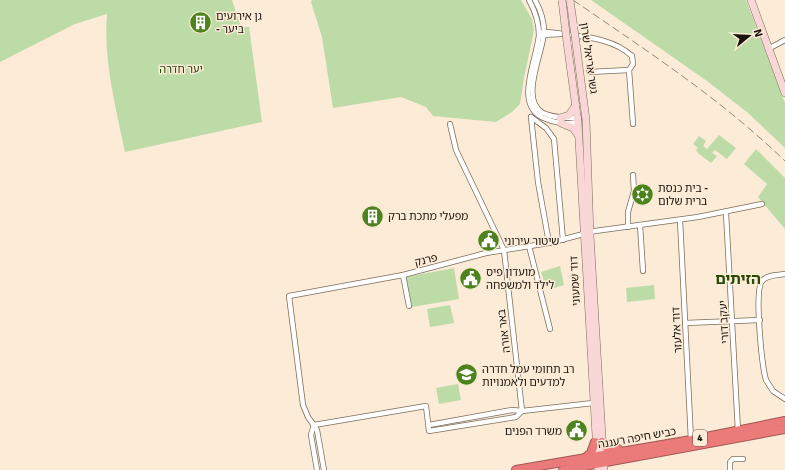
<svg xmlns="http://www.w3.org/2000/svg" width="785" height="470" font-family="Signika,'Noto Sans Hebrew',sans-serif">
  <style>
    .green { fill: #bddba7 }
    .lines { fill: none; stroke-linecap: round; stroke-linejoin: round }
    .street-casing { stroke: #7b6d5a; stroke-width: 6 }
    .secondary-casing { stroke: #7b6d5a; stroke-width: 8 }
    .highway-casing { stroke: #a25754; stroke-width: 10 }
    .street { stroke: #fff; stroke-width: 4.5 }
    .secondary { stroke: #f9d7d7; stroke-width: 7 }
    .highway { stroke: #eb7b7a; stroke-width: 8 }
    .rail { stroke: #938778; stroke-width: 1; stroke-dasharray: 8 4; stroke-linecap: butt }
    .secondary-bridge-casing { stroke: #7b6d5a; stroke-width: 8; stroke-linecap: butt }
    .secondary-bridge { stroke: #f9d7d7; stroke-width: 7 }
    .labels { text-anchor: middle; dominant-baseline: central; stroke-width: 3; stroke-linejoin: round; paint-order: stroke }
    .shield { fill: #fcebd6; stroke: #5d5449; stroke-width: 1 }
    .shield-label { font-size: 10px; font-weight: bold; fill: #19130c }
    .poi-label { font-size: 11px; fill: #19130c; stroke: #fcebd6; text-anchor: start }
    .street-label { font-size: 11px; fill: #19130c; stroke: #fcebd6 }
    .park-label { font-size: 11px; fill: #254104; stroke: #fcebd6 }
    .district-label { font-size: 15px; font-weight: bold; fill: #274a06; stroke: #fcebd6 }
  </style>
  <rect width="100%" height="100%" fill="#fcebd6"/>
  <g class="green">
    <path d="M0,0H232L241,27H249L262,122L125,152C116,108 103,60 107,14L75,24L0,62Z"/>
    <path d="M312,0H521L532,19L534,30L524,78L520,104L512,112L496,122L433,116L426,107L401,97L333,108L322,37L311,2Z"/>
    <path d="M591,0H746L785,103V148L747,112L707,81Z"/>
    <path d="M719,135L736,148L727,159L715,150L712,153L717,156L711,163L698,153L696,150L698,148L693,144L699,136L706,141L703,146L707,149Z"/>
    <path d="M756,149L785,178V229L758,197L767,184L744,164Z"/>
    <path d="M560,266L564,285L554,288L552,282L545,284L541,272Z"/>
    <path d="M454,268L459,299L412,307L406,277Z"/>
    <path d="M654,285L655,299L627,302L626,288Z"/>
    <path d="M450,305L454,323L430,327L427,309Z"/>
    <path d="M458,384L461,400L439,404L436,388Z"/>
  </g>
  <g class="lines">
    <defs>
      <g id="street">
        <path d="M529,0C535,11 539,23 539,35C537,60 512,107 546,119C556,123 569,124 579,122"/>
        <path d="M535,0C540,9 544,22 544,32C543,53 519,100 543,113C555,119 567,117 579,118"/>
        <path d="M539,33C548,31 555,33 564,34C587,37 614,39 632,56L633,64L629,70L633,124"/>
        <path d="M541,35L561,34"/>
        <path d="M768,49L785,40"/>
        <path d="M589,72L629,70"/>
        <path d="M531,117L546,128L554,139L563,240"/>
        <path d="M531,117L538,182L549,243"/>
        <path d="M450,124L456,150L504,250L522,411"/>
        <path d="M726,213L738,431"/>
        <path d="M680,220L691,440"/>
        <path d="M640,225L643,271"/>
        <path d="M628,227V212L634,191L633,175"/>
        <path d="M529,246L550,329"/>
        <path d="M785,274C778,275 766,275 762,281C754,291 762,366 766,380L773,391L785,399"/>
        <path d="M403,275L409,306"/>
        <path d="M685,323L760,320"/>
        <path d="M314,425L426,406L429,431L516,417L522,411"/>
        <path d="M314,425L311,435L317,470"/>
        <path d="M429,425L512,410L522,411L593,403"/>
        <path d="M324,470L317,430L308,417L303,405L289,296L403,275L486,253L549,243L595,231L698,217L762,204"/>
        <path d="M730,470V462L733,459H743"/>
      </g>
      <g id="secondary">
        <path d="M751,0L785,93"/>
        <path d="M567,42L578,123L598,470"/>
        <path d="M576,43L586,120L590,235L604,470"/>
        <path d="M560,118L569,115L576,105"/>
        <path d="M561,123L573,128L578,135"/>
      </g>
      <g id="highway">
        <path d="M602,442L608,449H618"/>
        <path d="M584,459L591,453L595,442"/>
        <path d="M516,470L691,440L785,421"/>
        <path d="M563,470L785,429"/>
      </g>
    </defs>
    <use href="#street" class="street-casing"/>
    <use href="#secondary" class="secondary-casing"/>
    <use href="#highway" class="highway-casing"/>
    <use href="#street" class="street"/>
    <use href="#secondary" class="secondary"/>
    <use href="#highway" class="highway"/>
    <path class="rail" d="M573,0C647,51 721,99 785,161"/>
    <defs>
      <g id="secondary-bridge">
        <path d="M562,0L567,42"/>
        <path d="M570,0L576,43"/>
      </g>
    </defs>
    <use href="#secondary-bridge" class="secondary-bridge-casing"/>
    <use href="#secondary-bridge" class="secondary-bridge"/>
  </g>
  <defs>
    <symbol id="building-disc" viewBox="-11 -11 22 22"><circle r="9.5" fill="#4c831c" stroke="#fcebd6"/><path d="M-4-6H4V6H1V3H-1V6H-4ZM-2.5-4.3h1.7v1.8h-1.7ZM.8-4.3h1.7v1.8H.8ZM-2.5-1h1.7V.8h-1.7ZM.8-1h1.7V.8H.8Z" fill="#fff"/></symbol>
    <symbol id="synagogue-disc" viewBox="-11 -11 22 22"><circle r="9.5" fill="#4c831c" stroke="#fcebd6"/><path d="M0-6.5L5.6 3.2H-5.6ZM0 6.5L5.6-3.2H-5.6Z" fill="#fff"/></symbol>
    <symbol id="civic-disc" viewBox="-11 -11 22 22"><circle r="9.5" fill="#4c831c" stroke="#fcebd6"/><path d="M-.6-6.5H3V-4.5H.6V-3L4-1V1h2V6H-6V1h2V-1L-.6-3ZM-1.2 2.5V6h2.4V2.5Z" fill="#fff"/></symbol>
    <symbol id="school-disc" viewBox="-11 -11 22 22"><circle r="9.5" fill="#4c831c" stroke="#fcebd6"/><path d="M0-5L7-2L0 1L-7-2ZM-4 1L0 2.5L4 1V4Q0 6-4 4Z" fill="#fff"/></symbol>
  </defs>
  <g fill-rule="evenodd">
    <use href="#building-disc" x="188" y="10" width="25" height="25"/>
    <use href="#synagogue-disc" x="630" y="182" width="25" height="25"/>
    <use href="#building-disc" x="360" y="204" width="25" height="25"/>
    <use href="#civic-disc" x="476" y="228" width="25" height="25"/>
    <use href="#civic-disc" x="458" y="266" width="25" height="25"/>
    <use href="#school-disc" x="454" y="362" width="25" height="25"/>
    <use href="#civic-disc" x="564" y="418" width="25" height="25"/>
  </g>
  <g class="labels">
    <rect class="shield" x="693" y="430" width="14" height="16" rx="3"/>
    <g class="shield-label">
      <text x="700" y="438">4</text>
    </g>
    <g class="poi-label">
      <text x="216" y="16">גן אירועים<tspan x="216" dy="13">- ביער</tspan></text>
      <text x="658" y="188">בית כנסת -<tspan x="658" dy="13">ברית שלום</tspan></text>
      <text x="388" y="216">מפעלי מתכת ברק</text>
      <text x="504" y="241">שיטור עירוני</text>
      <text x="486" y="272">מועדון פיס<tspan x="486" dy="13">לילד ולמשפחה</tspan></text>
      <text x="482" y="369">רב תחומי עמל חדרה<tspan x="482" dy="13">למדעים ולאמנויות</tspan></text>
      <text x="562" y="431" text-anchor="end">משרד הפנים</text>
    </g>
    <g class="street-label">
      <text transform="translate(589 58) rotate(82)">גשר אריאל שרון</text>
      <text transform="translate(426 260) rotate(-14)">פרנק</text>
      <text transform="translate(575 281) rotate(-93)">דוד שמעוני</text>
      <text transform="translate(724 322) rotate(-93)">יעקב דורי</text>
      <text transform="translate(677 330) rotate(-93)">דוד אלעזר</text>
      <text transform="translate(504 331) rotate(-97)">באר אורה</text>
      <text transform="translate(637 438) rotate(-10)">כביש חיפה רעננה</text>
    </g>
    <g class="park-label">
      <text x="181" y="69">יער חדרה</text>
    </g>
    <g class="district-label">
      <text x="738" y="279">הזיתים</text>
    </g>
  </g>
  <g transform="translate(749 36) rotate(72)" stroke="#fcebd6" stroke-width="3" paint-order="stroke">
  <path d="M0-3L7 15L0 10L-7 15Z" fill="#19130c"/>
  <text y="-6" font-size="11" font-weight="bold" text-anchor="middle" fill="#19130c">N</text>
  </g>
</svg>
